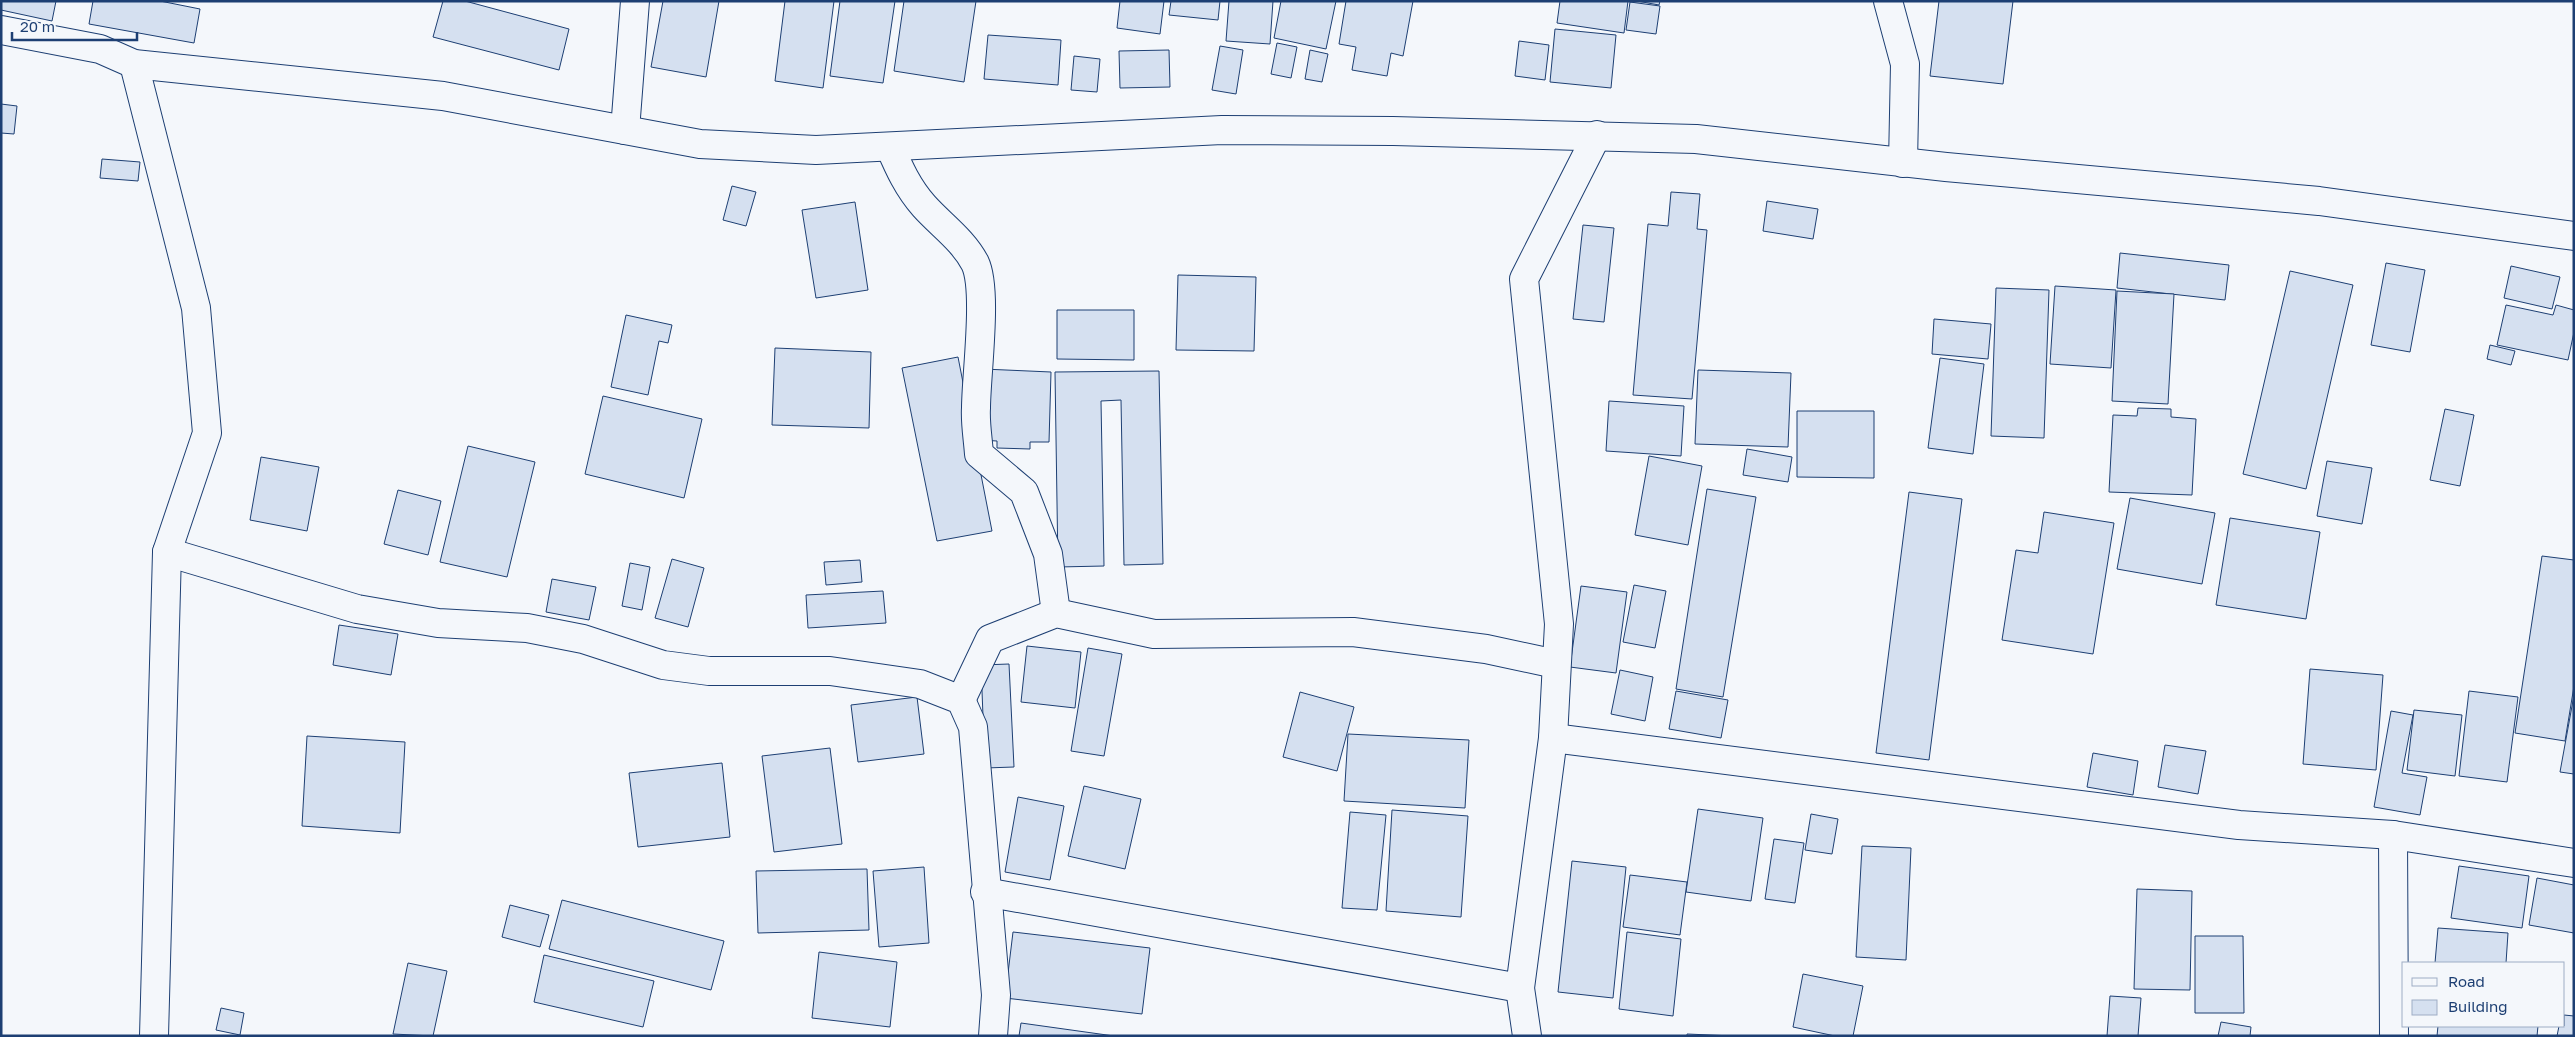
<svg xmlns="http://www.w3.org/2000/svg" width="2575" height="1037" font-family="'Golos Text',sans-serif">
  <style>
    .building { fill: #d5e0f0; stroke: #1d3f73 }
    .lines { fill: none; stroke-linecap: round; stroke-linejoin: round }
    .minor-casing { stroke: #1d3f73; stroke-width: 30 }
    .minor { stroke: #f4f7fb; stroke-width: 28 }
  </style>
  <rect width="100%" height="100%" fill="#f4f7fb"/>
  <g class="building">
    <path d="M1,1H56L52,21L1,10Z"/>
    <path d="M93,1H160L200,9L194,43L89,24Z"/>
    <path d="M443,1H465L569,29L559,70L433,37Z"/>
    <path d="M663,1H719L706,77L651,67Z"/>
    <path d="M785,1H834L823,88L775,81Z"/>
    <path d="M840,1H895L883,83L830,76Z"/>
    <path d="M904,1H976L964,82L894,71Z"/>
    <path d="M1120,1H1164L1160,34L1117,28Z"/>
    <path d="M1171,1H1220L1218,20L1169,15Z"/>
    <path d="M1229,1H1273L1270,44L1226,41Z"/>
    <path d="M1281,1H1336L1326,49L1274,38Z"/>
    <path d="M1346,1H1413L1403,56L1391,53L1387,76L1352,70L1356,47L1339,44Z"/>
    <path d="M1560,1H1628L1624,33L1557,23Z"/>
    <path d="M1637,1H1660L1659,5Z"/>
    <path d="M1939,1H2013L2003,84L1930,76Z"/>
    <path d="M1630,2L1660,6L1656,34L1626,30Z"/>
    <path d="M1555,29L1616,35L1611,88L1550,82Z"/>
    <path d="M988,35L1061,40L1058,85L984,79Z"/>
    <path d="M1519,41L1549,45L1545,80L1515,76Z"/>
    <path d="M1277,43L1297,47L1291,78L1271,74Z"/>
    <path d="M1220,46L1243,50L1236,94L1212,90Z"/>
    <path d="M1169,50L1170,87L1120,88L1119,51Z"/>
    <path d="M1310,50L1328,54L1322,82L1305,79Z"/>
    <path d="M1074,56L1100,59L1097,92L1071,90Z"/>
    <path d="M1,104L17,106L14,134L1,133Z"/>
    <path d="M102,159L140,162L138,181L100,178Z"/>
    <path d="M732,186L756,192L746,226L723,220Z"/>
    <path d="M1671,192L1700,194L1697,229L1707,230L1692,399L1633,395L1648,224L1668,226Z"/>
    <path d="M1767,201L1818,209L1813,239L1763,231Z"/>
    <path d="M855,202L868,290L816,298L802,210Z"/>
    <path d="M1583,225L1614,228L1604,322L1573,319Z"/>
    <path d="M2120,253L2229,265L2225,300L2117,288Z"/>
    <path d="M2386,263L2425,270L2410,352L2371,345Z"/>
    <path d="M2511,266L2560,277L2552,309L2504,298Z"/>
    <path d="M2290,271L2353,285L2306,489L2243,474Z"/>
    <path d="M1178,275L1256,277L1254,351L1176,350Z"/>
    <path d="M2055,286L2116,290L2111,368L2050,364Z"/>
    <path d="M1996,288L2049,290L2044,438L1991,436Z"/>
    <path d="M2117,291L2174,294L2168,404L2112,401Z"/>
    <path d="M2506,305L2553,315L2556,305L2574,310V332L2568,360L2497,345Z"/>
    <path d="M1057,310H1134V360L1057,359Z"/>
    <path d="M626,315L672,325L668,343L659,341L648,395L611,387Z"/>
    <path d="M1934,319L1991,324L1988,359L1932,354Z"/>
    <path d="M2490,345L2515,351L2511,365L2487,359Z"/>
    <path d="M775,348L871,352L869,428L772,425Z"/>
    <path d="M958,357L992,531L937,541L902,368Z"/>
    <path d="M1940,358L1984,364L1973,454L1928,448Z"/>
    <path d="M983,369L1051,372L1049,442H1030V449L997,448V441L981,440Z"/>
    <path d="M1698,370L1791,373L1788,447L1695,444Z"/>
    <path d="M1159,371L1163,564L1124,565L1121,400L1101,401L1104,566L1058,567L1055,372Z"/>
    <path d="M603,396L702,419L684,498L585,474Z"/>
    <path d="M1609,401L1684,406L1681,456L1606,451Z"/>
    <path d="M2138,408L2171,409V417L2196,419L2192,495L2109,492L2113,415L2137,416Z"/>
    <path d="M2445,409L2474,415L2460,486L2430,480Z"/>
    <path d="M1797,411H1874V478L1797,477Z"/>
    <path d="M468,446L535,462L507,577L440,562Z"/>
    <path d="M1747,449L1792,457L1788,482L1743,475Z"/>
    <path d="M1649,456L1702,466L1688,545L1635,535Z"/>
    <path d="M261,457L319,467L307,531L250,520Z"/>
    <path d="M2327,461L2372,468L2362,524L2317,516Z"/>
    <path d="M1707,489L1756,497L1723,697L1676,689Z"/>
    <path d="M398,490L441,501L428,555L384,544Z"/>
    <path d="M1909,492L1962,499L1929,760L1876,753Z"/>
    <path d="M2130,498L2215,513L2202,584L2117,569Z"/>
    <path d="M2044,512L2114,523L2093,654L2002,640L2016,550L2038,553Z"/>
    <path d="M2230,518L2320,532L2306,619L2216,605Z"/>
    <path d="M2542,556L2574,560V686L2565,741L2515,733Z"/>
    <path d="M672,559L704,568L688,627L655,618Z"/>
    <path d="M860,560L862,582L826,585L824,562Z"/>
    <path d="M630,563L650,567L642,610L622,606Z"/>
    <path d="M552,579L596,587L589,620L546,612Z"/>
    <path d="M1634,585L1666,591L1655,648L1623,642Z"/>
    <path d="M1581,586L1627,592L1616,673L1570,667Z"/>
    <path d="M883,591L886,623L808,628L806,595Z"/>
    <path d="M339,625L398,634L391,675L333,665Z"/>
    <path d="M1027,646L1081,652L1075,708L1021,702Z"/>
    <path d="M1088,648L1122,654L1104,756L1071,751Z"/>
    <path d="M1009,664L1014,767L985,768L981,665Z"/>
    <path d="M2310,669L2383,675L2376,770L2303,764Z"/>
    <path d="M1620,670L1653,677L1645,721L1611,714Z"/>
    <path d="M1676,691L1728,700L1721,738L1669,729Z"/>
    <path d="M2469,691L2518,697L2507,782L2459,776Z"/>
    <path d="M1300,692L1354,707L1337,771L1283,757Z"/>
    <path d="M2574,695V774L2560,772Z"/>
    <path d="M917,697L924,754L858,762L851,705Z"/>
    <path d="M2414,710L2462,715L2455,776L2407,770Z"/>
    <path d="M2391,711L2413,715L2402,773L2427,777L2420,815L2374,807Z"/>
    <path d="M1348,734L1469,740L1465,808L1344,801Z"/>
    <path d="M307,736L405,742L400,833L302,826Z"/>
    <path d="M2165,745L2206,751L2198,794L2158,787Z"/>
    <path d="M830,748L842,844L774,852L762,756Z"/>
    <path d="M2093,753L2138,761L2133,795L2087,787Z"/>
    <path d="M722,763L730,837L638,847L629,773Z"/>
    <path d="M1084,786L1141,799L1125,869L1068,856Z"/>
    <path d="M1018,797L1064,806L1050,880L1005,872Z"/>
    <path d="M1698,809L1763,818L1751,901L1686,892Z"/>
    <path d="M1392,810L1468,816L1461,917L1386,911Z"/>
    <path d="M1350,812L1386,815L1377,910L1342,908Z"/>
    <path d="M1811,814L1838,819L1832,854L1805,850Z"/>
    <path d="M1774,839L1804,843L1795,903L1765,899Z"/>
    <path d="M1862,846L1911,848L1906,960L1856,957Z"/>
    <path d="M1572,861L1626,867L1613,998L1558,992Z"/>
    <path d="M2459,866L2529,876L2522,928L2451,918Z"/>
    <path d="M924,867L929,943L879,947L873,871Z"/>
    <path d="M867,869L869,930L758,933L756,871Z"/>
    <path d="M1630,875L1687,882L1680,935L1623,927Z"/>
    <path d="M2537,878L2574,885V933L2529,925Z"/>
    <path d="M2137,889L2192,891L2190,990L2134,989Z"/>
    <path d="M562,900L724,941L711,990L549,949Z"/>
    <path d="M510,905L549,915L540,947L502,937Z"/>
    <path d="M2438,928L2508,933L2506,963H2435Z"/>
    <path d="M1013,932L1150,948L1142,1014L1005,998Z"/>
    <path d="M1627,932L1681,939L1673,1016L1619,1009Z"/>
    <path d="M2195,936H2243L2244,1013H2195Z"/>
    <path d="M819,952L897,962L890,1027L812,1018Z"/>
    <path d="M544,955L654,981L643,1027L534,1002Z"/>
    <path d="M408,963L447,971L433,1036L393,1034Z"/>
    <path d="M1803,974L1863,986L1853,1036H1835L1793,1027Z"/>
    <path d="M2110,996L2141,998L2138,1036H2107Z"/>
    <path d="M221,1008L244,1013L240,1035L216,1030Z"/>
    <path d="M2564,1015L2574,1016V1036H2557L2559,1026H2564Z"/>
    <path d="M2221,1022L2251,1027L2250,1036H2218Z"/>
    <path d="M1021,1023L1114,1036H1019Z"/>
    <path d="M2438,1026H2538L2537,1036H2437Z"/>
    <path d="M1687,1034L1733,1036H1687Z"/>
  </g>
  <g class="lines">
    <defs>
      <g id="minor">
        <path d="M1888,1L1905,64L1903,163"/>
        <path d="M1,30L100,49L134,64L443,96L700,144L816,150L1222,130L1393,131L1696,139L1946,167L2319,201L2574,236"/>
        <path d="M134,64L196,308L207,433L167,552L154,1036"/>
        <path d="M625,130L635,1"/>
        <path d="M890,147C899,168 908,188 924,206C941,225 963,240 975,263C988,290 976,376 976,408C975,423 978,439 979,454L1024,492L1048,554L1056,613"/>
        <path d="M167,552L357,609L438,623L527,628L583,639L663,665L709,671H830L920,684L961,700L973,727L996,995L993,1036"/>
        <path d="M961,700L990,639L1056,613L1154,634L1353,632L1486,649L1556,664"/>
        <path d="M1553,738L2239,825L2393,835L2574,863"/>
        <path d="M2393,835L2394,1036"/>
        <path d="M985,892L1520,988"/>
        <path d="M1527,1036L1520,988L1553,738L1559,624L1524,279L1597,135"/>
      </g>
    </defs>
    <use href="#minor" class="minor-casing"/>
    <use href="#minor" class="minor"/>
  </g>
  <rect width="2575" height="1037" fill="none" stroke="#1d3f73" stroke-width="5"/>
  <rect x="2402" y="962" width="162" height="65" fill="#f4f7fb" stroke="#9eadc5"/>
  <rect x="2412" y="978" width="25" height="8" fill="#f4f7fb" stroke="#9eadc5"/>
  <text x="2448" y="987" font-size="15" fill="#1d3f73">Road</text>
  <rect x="2412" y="1000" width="25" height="15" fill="#d5e0f0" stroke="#9eadc5"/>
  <text x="2448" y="1012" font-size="15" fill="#1d3f73">Building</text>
  <path d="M12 32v8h125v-8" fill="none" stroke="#1d3f73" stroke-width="2.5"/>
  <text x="20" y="32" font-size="15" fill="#1d3f73" stroke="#f4f7fb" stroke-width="4" paint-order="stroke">20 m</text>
</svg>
